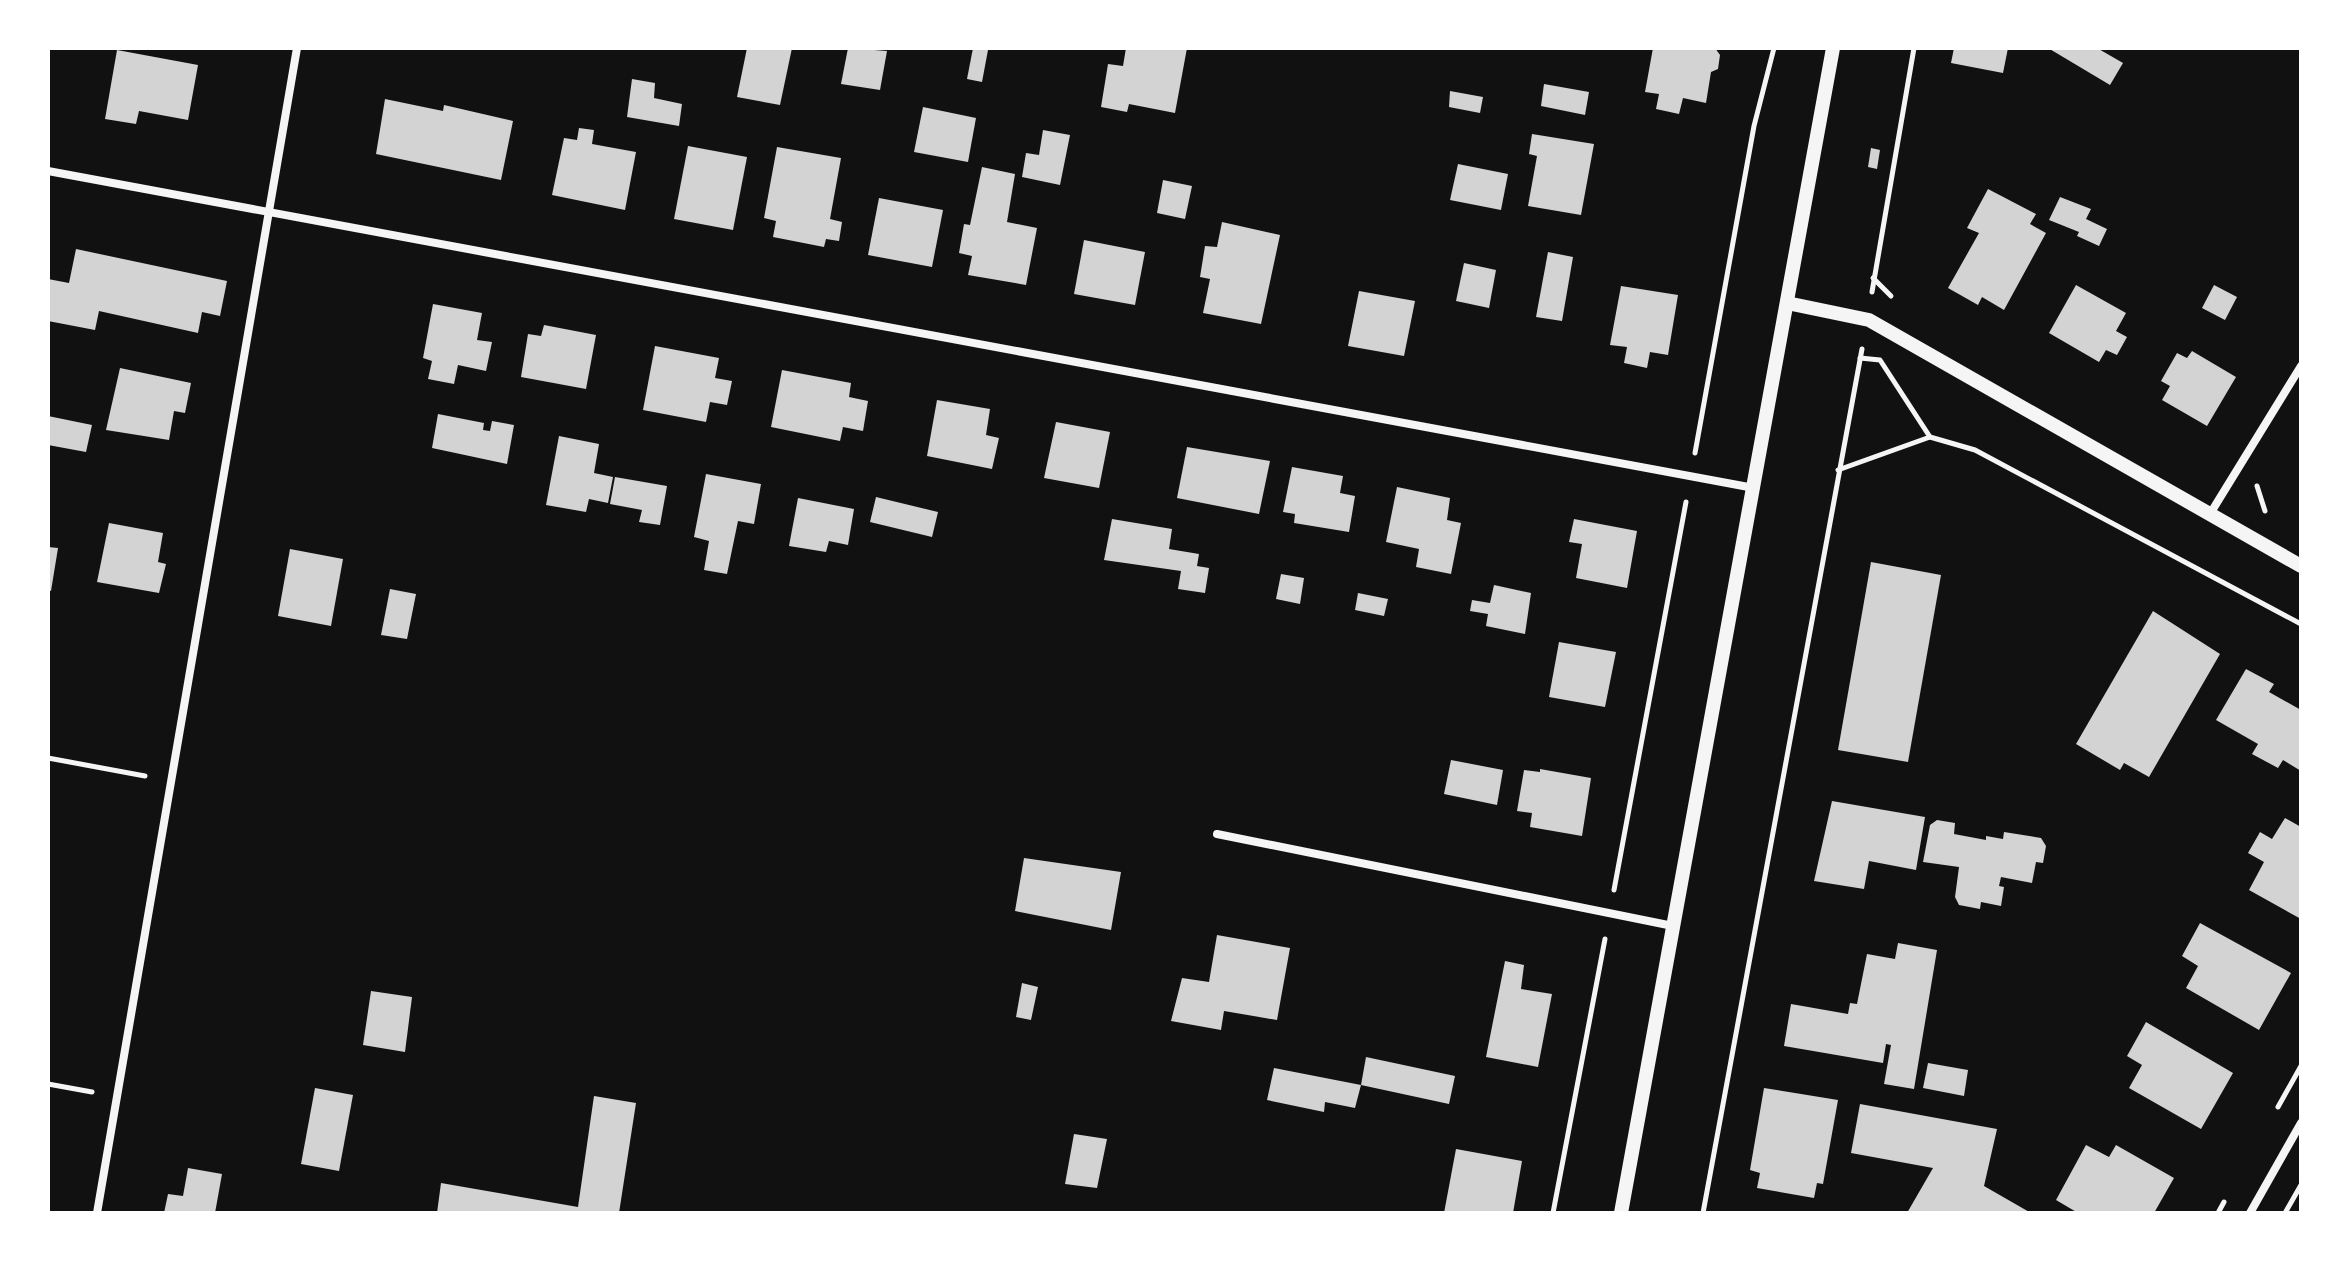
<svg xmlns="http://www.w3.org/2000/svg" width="2349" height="1261" font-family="Raleway,sans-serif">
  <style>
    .building { fill: #d3d3d3 }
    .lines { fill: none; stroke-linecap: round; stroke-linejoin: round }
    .path { stroke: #f5f5f5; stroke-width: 5 }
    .minor { stroke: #f5f5f5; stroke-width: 8 }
    .tertiary { stroke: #f5f5f5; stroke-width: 14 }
  </style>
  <rect width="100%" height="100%" fill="#111"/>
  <g class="building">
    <path d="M747,48H792L780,105L737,97Z"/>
    <path d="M848,48L887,51L880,90L841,84Z"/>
    <path d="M973,48L988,50L982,82L967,79Z"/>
    <path d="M1126,48H1187L1175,113L1129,104L1127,112L1101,107L1108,64L1123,66Z"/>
    <path d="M1653,48H1715L1720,55L1718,69L1711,72L1706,103L1683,98L1679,114L1656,109L1659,94L1645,92Z"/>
    <path d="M1954,48H2008L2003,73L1951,63Z"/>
    <path d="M2048,48H2097L2123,63L2110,85Z"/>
    <path d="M117,50L198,65L188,120L139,111L136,124L105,119Z"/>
    <path d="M632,79L655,83L654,98L682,104L679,126L627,117Z"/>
    <path d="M1544,84L1589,92L1585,115L1541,106Z"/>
    <path d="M1450,91L1483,97L1480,113L1449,107Z"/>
    <path d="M385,99L443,111L444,105L513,121L501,180L376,154Z"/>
    <path d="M923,107L976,118L968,162L914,152Z"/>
    <path d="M579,128L594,130L592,144L636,152L625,210L552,195L564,138L577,140Z"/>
    <path d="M1043,130L1070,135L1060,185L1022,177L1026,153L1039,155Z"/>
    <path d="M1532,134L1594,144L1581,215L1528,206L1537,156L1529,154Z"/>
    <path d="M688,146L747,157L733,230L674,219Z"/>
    <path d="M777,147L841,158L830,219L842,222L839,241L826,239L824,247L773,237L776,221L764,218Z"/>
    <path d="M1871,148L1880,150L1877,169L1868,167Z"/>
    <path d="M1458,164L1508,174L1501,210L1450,200Z"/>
    <path d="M982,167L1015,174L1007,222L1037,228L1026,285L968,275L972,256L959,253L964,224L970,225Z"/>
    <path d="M1163,180L1192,186L1185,219L1157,213Z"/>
    <path d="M1988,189L2036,214L2030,224L2046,233L2004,310L1982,297L1978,305L1948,288L1979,233L1967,228Z"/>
    <path d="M2060,197L2091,209L2086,219L2107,229L2099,246L2077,236L2079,232L2049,220Z"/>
    <path d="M879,198L943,210L932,267L868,255Z"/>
    <path d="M1222,222L1280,235L1261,324L1203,313L1210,279L1200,277L1205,246L1217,247Z"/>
    <path d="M1084,240L1145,252L1135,305L1074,294Z"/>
    <path d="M76,249L227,281L220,316L202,312L198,333L99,311L95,330L48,321V279L69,283Z"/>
    <path d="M1548,252L1573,257L1562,321L1536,317Z"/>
    <path d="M1464,263L1496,270L1489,308L1456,301Z"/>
    <path d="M2076,285L2126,313L2116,331L2127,337L2117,355L2106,350L2099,362L2049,333Z"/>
    <path d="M2214,285L2237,297L2225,320L2202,308Z"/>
    <path d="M1621,286L1678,295L1668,355L1650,352L1647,368L1624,363L1627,347L1610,345Z"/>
    <path d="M1359,291L1415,301L1404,356L1348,346Z"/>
    <path d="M433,304L482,313L477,340L492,342L486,371L458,365L454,384L428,379L432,361L423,358Z"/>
    <path d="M544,325L596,335L586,389L521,377L528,334L541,336Z"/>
    <path d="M655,346L719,358L715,378L732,381L727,405L710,402L706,422L643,410Z"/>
    <path d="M2192,351L2236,377L2207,426L2162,400L2170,386L2161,381L2177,353L2187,358Z"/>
    <path d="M120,368L191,383L185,413L174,411L169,440L106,430Z"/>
    <path d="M782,370L851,383L849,397L868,401L863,431L843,427L840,441L771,427Z"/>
    <path d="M937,400L990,409L986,435L999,438L992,469L927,456Z"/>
    <path d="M438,414L484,423L483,430L490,431L492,421L514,425L507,464L432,448Z"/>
    <path d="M48,416L92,425L86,452L48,445Z"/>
    <path d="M1056,422L1110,432L1099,488L1044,478Z"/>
    <path d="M559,436L599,444L594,473L613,477L608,503L589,499L586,512L546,505Z"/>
    <path d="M1187,447L1270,461L1259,514L1177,498Z"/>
    <path d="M1292,467L1343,476L1340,493L1355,496L1349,532L1294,523L1295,514L1283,512Z"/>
    <path d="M706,474L761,484L754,524L738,521L727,574L704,570L709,541L694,537Z"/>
    <path d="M615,477L667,486L660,525L639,522L642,510L610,504Z"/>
    <path d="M1397,487L1450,498L1447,520L1461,523L1451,574L1416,567L1419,549L1386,542Z"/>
    <path d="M876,497L938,512L932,537L870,522Z"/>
    <path d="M798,498L854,509L848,545L829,541L826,552L789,546Z"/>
    <path d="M1112,519L1172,529L1169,549L1199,554L1197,566L1209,568L1205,593L1178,589L1181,571L1104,560Z"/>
    <path d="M1574,519L1637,531L1627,588L1576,578L1582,544L1569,542Z"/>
    <path d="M109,523L163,533L158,562L166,564L159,593L97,582Z"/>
    <path d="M48,547L58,548L51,591L48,590Z"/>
    <path d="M290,549L343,559L331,626L278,616Z"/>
    <path d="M1871,562L1941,575L1908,762L1838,750Z"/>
    <path d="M1281,574L1304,578L1300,604L1276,599Z"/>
    <path d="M1494,585L1531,593L1525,634L1486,626L1488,614L1470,611L1472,600L1490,603Z"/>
    <path d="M390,589L416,594L407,639L381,635Z"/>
    <path d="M1358,593L1388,599L1384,616L1355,610Z"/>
    <path d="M2153,611L2220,654L2149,777L2124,763L2120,770L2076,744Z"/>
    <path d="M1559,642L1616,652L1605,707L1549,697Z"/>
    <path d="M2246,669L2274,684L2269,692L2301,710V771L2283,760L2278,768L2252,754L2258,744L2216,720Z"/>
    <path d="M1451,760L1503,770L1497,805L1444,794Z"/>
    <path d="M1540,769L1591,778L1582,836L1530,827L1532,813L1517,811L1524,770L1540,772Z"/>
    <path d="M1832,801L1925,817L1916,870L1869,861L1864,889L1814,881Z"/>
    <path d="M2285,818L2301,827V919L2249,890L2264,862L2248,853L2260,832L2272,839Z"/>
    <path d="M1937,820L1955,823L1954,834L1986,840V836L2003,839L2004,832L2041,838L2046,846L2043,863L2036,862L2032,883L2001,877L1999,886L2004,887L2001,906L1981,902L1980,909L1959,905L1955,897L1959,867L1923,862L1930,825Z"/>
    <path d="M1024,858L1121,872L1111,930L1015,911Z"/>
    <path d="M2200,923L2291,973L2259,1030L2186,988L2198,966L2182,956Z"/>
    <path d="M1217,935L1290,948L1277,1020L1224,1011L1221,1030L1171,1021L1182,978L1209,982Z"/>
    <path d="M1898,943L1937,950L1914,1089L1884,1084L1891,1045L1886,1044L1883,1063L1784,1046L1791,1004L1848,1014L1850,1003L1857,1004L1867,954L1895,959Z"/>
    <path d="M1505,961L1524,965L1521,989L1552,994L1538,1067L1486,1057Z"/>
    <path d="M1022,983L1038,987L1031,1020L1016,1017Z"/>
    <path d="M371,991L412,997L405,1052L363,1045Z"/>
    <path d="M2146,1022L2233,1073L2201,1129L2129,1088L2142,1065L2127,1056Z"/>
    <path d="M1366,1057L1455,1076L1449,1104L1361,1085Z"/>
    <path d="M1928,1063L1968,1070L1964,1096L1923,1088Z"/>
    <path d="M1274,1068L1361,1085L1355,1108L1325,1102L1324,1112L1267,1100Z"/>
    <path d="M315,1088L353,1095L339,1171L301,1164Z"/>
    <path d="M1764,1088L1838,1100L1823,1184L1817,1183L1814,1198L1757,1188L1760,1173L1750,1170Z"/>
    <path d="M594,1096L636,1103L619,1213H437L441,1183L578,1207Z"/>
    <path d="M1860,1104L1997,1129L1984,1186L2031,1213H1907L1933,1168L1851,1153Z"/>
    <path d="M1074,1134L1107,1139L1097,1188L1065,1184Z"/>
    <path d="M2086,1145L2109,1157L2116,1145L2174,1178L2154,1213H2078L2056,1200Z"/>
    <path d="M1456,1149L1522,1161L1513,1213H1444Z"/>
    <path d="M188,1168L222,1174L215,1213H164L168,1194L183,1196Z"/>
  </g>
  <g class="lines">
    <g class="path">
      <path d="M1873,278L1891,296"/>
      <path d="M1872,292L1914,48"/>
      <path d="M1930,437L1975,450L2301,624"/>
      <path d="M1695,453L1754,126L1774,48"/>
      <path d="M1838,470L1930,437L1880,360L1860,358"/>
      <path d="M2257,486L2265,511"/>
      <path d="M48,758L145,776"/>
      <path d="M1614,890L1686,502"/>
      <path d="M48,1084L92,1092"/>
      <path d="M2278,1107L2301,1066"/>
      <path d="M1553,1213L1605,939"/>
      <path d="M1703,1213L1862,349"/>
      <path d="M2218,1213L2224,1202"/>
      <path d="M2285,1213L2301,1185"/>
    </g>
    <g class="minor">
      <path d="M48,171L1754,488"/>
      <path d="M2210,514L2301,366"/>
      <path d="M1217,834L1673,926"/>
      <path d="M97,1213L297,48"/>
      <path d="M2250,1213L2301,1123"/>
    </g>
    <g class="tertiary">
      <path d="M1787,303L1869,320L2301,566"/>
      <path d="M1621,1213L1833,48"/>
    </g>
  </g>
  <rect width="2349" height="1261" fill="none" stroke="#ffffff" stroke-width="100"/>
</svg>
